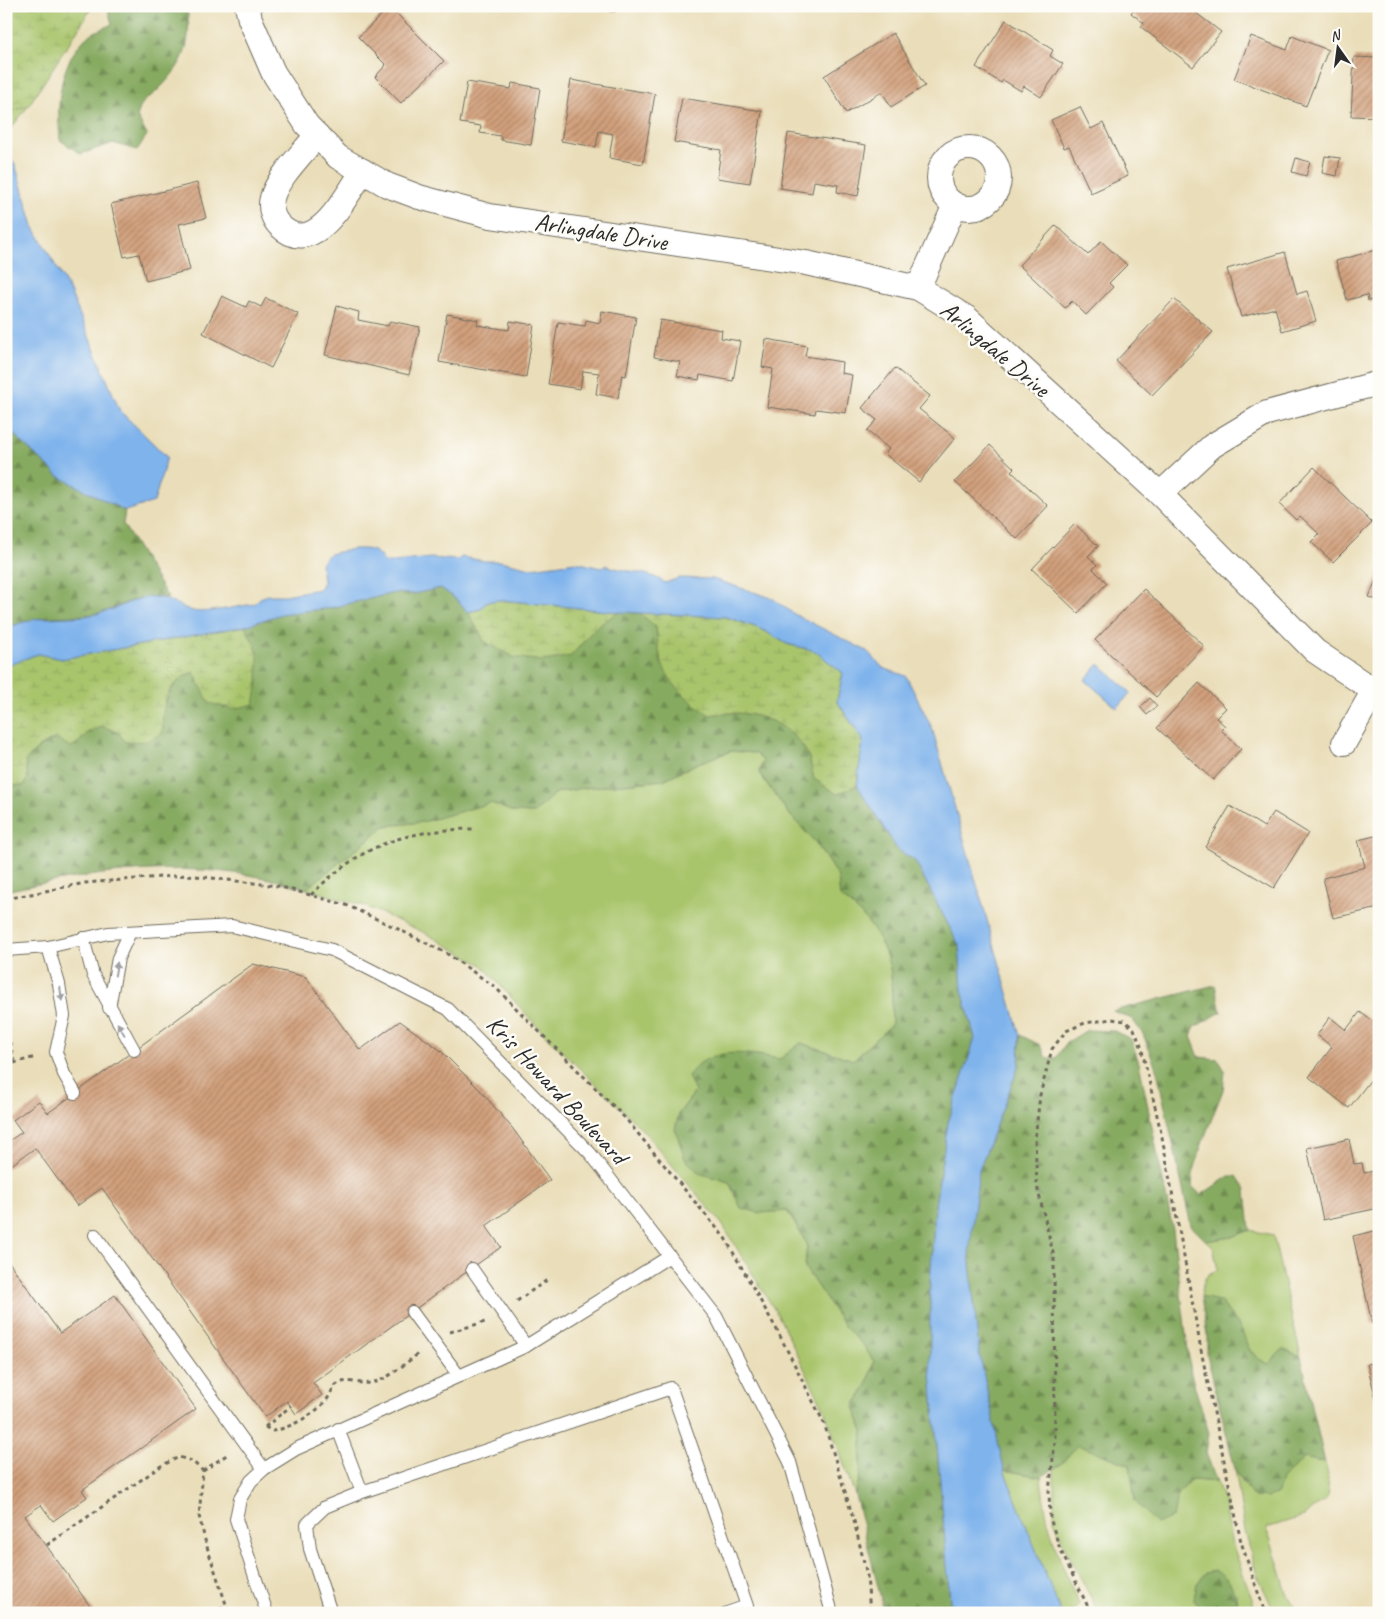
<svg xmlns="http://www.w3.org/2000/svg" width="1385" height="1619" font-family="Caveat,sans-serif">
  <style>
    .grass { fill: #a9c56c; stroke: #6a784c }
    .forest { fill: url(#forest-firs); stroke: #586a46 }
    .wetland { fill: url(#wetland-marsh); stroke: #6a784c }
    .water { fill: #7fb3ec; stroke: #556f8c }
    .building { fill: url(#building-hatch) }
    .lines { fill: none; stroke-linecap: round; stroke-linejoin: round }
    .lane-casing { stroke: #6e6a5d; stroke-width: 14 }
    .street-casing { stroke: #6e6a5d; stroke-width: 26 }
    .path { stroke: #6e6a5d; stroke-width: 3; stroke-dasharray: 4 4; stroke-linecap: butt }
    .lane { stroke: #fff; stroke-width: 12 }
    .street { stroke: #fff; stroke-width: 24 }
    .oneway { fill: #a0a0a0 }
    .labels { text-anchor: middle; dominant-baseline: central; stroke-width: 5; stroke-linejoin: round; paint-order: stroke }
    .street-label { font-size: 25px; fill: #2b2b2b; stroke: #fdfcf7 }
  </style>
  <defs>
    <pattern id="forest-firs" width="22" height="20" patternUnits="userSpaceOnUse" patternTransform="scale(1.25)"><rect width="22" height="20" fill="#86aa60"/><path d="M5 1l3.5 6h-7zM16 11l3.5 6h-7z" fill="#6e8b4f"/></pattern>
    <pattern id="wetland-marsh" width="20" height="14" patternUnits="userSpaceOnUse" patternTransform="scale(1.25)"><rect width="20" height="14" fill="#a9c56c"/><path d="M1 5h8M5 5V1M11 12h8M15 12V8" fill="none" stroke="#92a95e"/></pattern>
    <pattern id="building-hatch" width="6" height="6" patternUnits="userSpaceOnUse" patternTransform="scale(1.25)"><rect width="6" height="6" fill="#d2a07c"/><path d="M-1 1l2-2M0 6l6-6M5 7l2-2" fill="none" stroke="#ab8366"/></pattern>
  </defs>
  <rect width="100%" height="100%" fill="#fdfcf7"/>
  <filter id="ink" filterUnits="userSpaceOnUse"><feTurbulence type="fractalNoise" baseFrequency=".02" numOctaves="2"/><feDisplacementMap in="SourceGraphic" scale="10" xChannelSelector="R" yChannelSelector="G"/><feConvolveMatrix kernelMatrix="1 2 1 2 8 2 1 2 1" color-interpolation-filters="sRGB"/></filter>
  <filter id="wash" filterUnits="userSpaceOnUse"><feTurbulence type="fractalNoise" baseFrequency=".0096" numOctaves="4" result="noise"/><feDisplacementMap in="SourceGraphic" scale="20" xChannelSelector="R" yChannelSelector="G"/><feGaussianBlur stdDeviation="1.12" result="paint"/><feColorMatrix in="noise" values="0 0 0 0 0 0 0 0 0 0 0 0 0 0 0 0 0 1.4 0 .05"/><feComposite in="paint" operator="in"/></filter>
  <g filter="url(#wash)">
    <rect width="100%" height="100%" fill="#eadeba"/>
    <g class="grass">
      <path d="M29,105L6,135V113Z"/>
      <path d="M731,751L755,753L763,761L759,773L789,814L816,843L838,877L840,897C867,914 885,942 891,973C893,989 891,1008 892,1024L853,1060L801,1043L780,1059L752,1054L695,1092L679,1113L699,1173L729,1182L741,1208L760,1213L787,1211L807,1244L805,1268L845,1327L864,1346L874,1362L868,1383L854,1406L863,1431L860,1475L855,1495L824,1409L779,1317L722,1224L639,1126L543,1033L482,965L425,933L365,906L306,889L385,826L423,822L491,802L513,812L534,813L555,793L583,788L663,780L698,763Z"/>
      <path d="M1250,1230L1273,1235L1301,1357L1283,1349L1269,1364L1258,1359L1245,1344L1239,1326L1201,1297C1203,1283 1203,1274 1218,1270L1213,1247L1206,1241L1232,1237Z"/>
      <path d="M1078,1445L1130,1465L1135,1501L1173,1517L1177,1494L1192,1480L1217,1482L1225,1503L1231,1540L1257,1613H1238L1236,1593L1205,1573L1197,1584L1194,1599L1205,1613H1099L1064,1546L1054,1519V1469Z"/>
      <path d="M1305,1458L1325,1463L1329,1479L1327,1498L1304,1516L1267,1528L1287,1593L1298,1613H1275L1257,1575L1245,1531L1235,1469L1244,1485L1278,1493L1281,1479Z"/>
      <path d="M1004,1470L1041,1477C1046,1529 1058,1557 1079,1604L1072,1613H1061Z"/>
    </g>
    <g class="forest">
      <path d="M107,6H187C191,44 187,60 160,88C147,102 144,94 137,117L147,135L137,150L113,143L81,154L60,140C57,107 58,68 82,42C89,33 102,29 112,24Z"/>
      <path d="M6,427L58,476L125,511L123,524L168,598C156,597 145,596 133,600C118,605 106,614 89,615C58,618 36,614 6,629Z"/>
      <path d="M441,588L456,599L468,612L484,641L513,657L543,661L571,656L595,628L618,612L640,613L656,627L661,663L710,715C747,708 788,718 807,753C811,760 812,771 814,779L837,794L857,785L897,849L915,861L959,945L962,990L975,1038L948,1123L935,1206L930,1285V1362L951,1613H882V1603L855,1495L860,1475L863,1431L854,1406L868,1383L874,1362L864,1346L845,1327L805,1268L807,1244L788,1211L760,1213L741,1208L729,1182L699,1173L685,1159L675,1129L679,1113L695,1092L688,1076C692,1072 696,1065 702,1062C723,1047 756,1055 780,1059L801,1043L853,1060L892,1024C891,1008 893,989 891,973C885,942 867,914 840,897L838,877L816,843L789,814L759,772L763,761L755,753L731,751L698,763L663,780L583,788L555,793L534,813L513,812L491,803L423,822L385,826L306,889C208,857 106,869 6,891V785L23,786L28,778L25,761C48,739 48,737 80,742L88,732L103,726L119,733L162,710L170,692L180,677L194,672L200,686L258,652L245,626L281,614L330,608L394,593L413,594Z"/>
      <path d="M1215,985L1221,1012L1195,1027L1191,1036L1199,1057L1218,1059L1225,1071L1223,1090L1203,1141L1193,1174L1192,1186L1201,1195L1229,1176H1237L1246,1190L1250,1230L1232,1237L1206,1241L1191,1226L1157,1071L1143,1034L1132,1019L1113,1011Z"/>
      <path d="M1087,1030L1114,1031L1131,1039L1139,1063L1173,1230L1191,1374L1209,1433L1206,1453L1217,1482L1192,1480L1177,1494L1173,1517L1156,1524L1135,1501L1130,1465L1078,1445L1061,1464L1041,1477L1004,1470L979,1352L969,1253L979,1170L1019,1065L1020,1035L1040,1045L1046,1058H1056L1066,1043Z"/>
      <path d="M1201,1297L1220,1301C1226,1309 1232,1316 1238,1324C1250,1343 1243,1353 1269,1364L1283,1349L1301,1357L1325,1463L1305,1458L1282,1479L1278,1493L1267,1498L1253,1497L1235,1469L1207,1355V1335Z"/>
      <path d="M1215,1571C1233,1578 1236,1595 1238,1613H1205L1194,1599L1197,1584L1205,1573Z"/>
    </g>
    <g class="wetland">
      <path d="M6,6H93L29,105L6,113Z"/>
      <path d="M500,600L618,612L595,628L571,656L543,661L513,657L484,641L468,612L481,609L486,602Z"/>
      <path d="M640,613L726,617L761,629L787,644L815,651L843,673L837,701L863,740L857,785L837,794L814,779C812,771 811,760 807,753C787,718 747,708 710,715C691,702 670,686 662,663C658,652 658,639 656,627Z"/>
      <path d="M245,626L258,652V683L254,704L233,709L209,703L194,672C166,682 161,705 163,733L148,741L125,742L119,733L103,726L88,732L80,742L71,747L55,738L40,746L25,761L28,778L23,786L6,785L7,665L38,654L62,659Z"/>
    </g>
    <g class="water">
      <path d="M6,152L15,164L33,226L69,289L120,411L167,457L154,502L125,511L58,476L6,427Z"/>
      <path d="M353,549C371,549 375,548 385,563L431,558L458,560L461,557L485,561H501L531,568L576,562L601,568L606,565C625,573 648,570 665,583L679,578L713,579L772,598L794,614L867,651L883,668L906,676L932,728L1020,1035L1019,1065L979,1170L969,1254L979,1352L1004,1470L1061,1613H951L930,1362V1285L935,1206L948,1123L975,1038L962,990L959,945L915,861L897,849L857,785L863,740L837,701L843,673L815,651L787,644L761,629L726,617L618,612L500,600L486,602L481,609L468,612L456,599L441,588L413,594L394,593L330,608L281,614L245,626L62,659L38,654L6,666V629C44,610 71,623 107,611C123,607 136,596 154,597C169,598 179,607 193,611C205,614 240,606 254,604L260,598L268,595H285L319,589L323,582L321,563L329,554Z"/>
      <path d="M1099,664L1131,693L1117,708L1085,680Z"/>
    </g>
    <g id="blocks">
      <g class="building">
        <path d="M597,6H617L615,12Z"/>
        <path d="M1136,6H1187L1221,32L1193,67L1141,27L1144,23L1131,13Z"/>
        <path d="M390,7L444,61L401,103L375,77L386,65L358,37Z"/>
        <path d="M1006,20L1053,50L1050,56L1063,64L1041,97L1024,86L1021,91L1003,80L1001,83L976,67Z"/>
        <path d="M893,33L925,86L891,107L882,92L846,113L824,76Z"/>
        <path d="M1251,36L1287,50L1292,36L1328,50L1306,106L1234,79Z"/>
        <path d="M1354,57L1379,58V117L1351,116Z"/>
        <path d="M571,80L655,94L643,164L609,158L613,134L599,131L596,147L561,141Z"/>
        <path d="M467,82L511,89L512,83L540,88L531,145L501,140V136L480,133L481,126L460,123Z"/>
        <path d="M682,98L762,111L750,183L717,178L721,150L674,142Z"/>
        <path d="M1080,107L1091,129L1103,123L1128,176L1091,193L1069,146L1064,148L1051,120Z"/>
        <path d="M788,133L866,145L858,196L837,192L838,185L814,181L812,193L780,188Z"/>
        <path d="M1325,156L1340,158L1337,176L1322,173Z"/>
        <path d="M1296,158L1310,162L1306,176L1292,172Z"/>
        <path d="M197,183L206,218L179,224L190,270L146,281L139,254L124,257L111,204Z"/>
        <path d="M1056,225L1088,255L1101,241L1127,265L1109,283L1113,287L1086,315L1072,301L1065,308L1019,265Z"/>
        <path d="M1379,243V299L1368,301L1367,295L1347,300L1336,261L1376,250L1375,244Z"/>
        <path d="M1285,252L1297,294L1307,291L1316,321L1282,331L1275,308L1241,317L1227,269Z"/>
        <path d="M222,296L246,307L249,301L261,307L266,298L298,314L271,368L203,333Z"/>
        <path d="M1174,299L1213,332L1152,395L1116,361Z"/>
        <path d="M337,306L359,312L358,320L388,326L390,321L420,327L409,375L325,355Z"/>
        <path d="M602,311L636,317L626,376L622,375L618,398L596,394L599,373L583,371L580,389L548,384L558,322L585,326L586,320L600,323Z"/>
        <path d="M447,314L478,320L477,325L509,330L510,321L534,325L526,377L439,362Z"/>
        <path d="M660,320L722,330L721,338L740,341L733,381L700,375L699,380L677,376L680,362L654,357Z"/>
        <path d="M766,339L807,346L805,356L842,362L841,373L852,375L846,413L816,409L815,414L767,407L773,369L762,367Z"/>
        <path d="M895,368L930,396L919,409L955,438L919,482L885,454L889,449L867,431L877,420L862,408Z"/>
        <path d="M990,445L1014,468L1011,471L1048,506L1017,539L955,482Z"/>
        <path d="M1314,467L1372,523L1333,562L1311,542L1319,534L1300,516L1296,520L1279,504Z"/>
        <path d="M1075,524L1098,546L1088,556L1097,565L1093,569L1107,583L1078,613L1032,569Z"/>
        <path d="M1379,572V601L1369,597Z"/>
        <path d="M1144,589L1204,646L1156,697L1095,640Z"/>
        <path d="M1199,683L1226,708L1216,718L1225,726L1221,730L1241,749L1213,780L1157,728Z"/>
        <path d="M1150,698L1157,706L1147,715L1140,707Z"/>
        <path d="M1230,806L1264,827L1274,812L1308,833L1274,888L1205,847Z"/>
        <path d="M1379,835V908L1333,918L1323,878L1365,867L1358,840Z"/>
        <path d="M253,964L306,977L360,1050L400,1021L440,1050L480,1090L513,1129L550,1180L486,1226L501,1247L313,1383L322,1395L296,1414L287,1401L265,1417L102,1188L77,1206L35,1148L6,1169V1143L22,1132L13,1120L39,1101L48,1113Z"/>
        <path d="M1360,1012L1379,1026V1069L1349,1108L1309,1077L1332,1047L1317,1035L1330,1017L1346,1030Z"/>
        <path d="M1349,1139L1354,1164L1362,1163L1364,1173L1379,1170V1208L1323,1220L1307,1148Z"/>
        <path d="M1379,1230V1322L1372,1324L1353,1236Z"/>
        <path d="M6,1258L60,1333L115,1295L196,1409L82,1490L87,1497L53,1521L41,1505L25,1516L95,1613H6Z"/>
        <path d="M1379,1362V1407H1378L1367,1364Z"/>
      </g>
    </g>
  </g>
  <g filter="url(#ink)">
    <use href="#blocks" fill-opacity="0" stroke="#6e6a5d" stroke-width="1"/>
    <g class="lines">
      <defs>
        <g id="lane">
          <path d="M83,938L93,975L134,1050"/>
          <path d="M48,947L59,984L64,1016L56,1052L64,1074L75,1093"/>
          <path d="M6,950L48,947L108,933L232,926L332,950L448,1009L590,1153L716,1316L790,1462L832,1613"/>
          <path d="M109,1008L118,958L130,932"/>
          <path d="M95,1235L264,1469"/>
          <path d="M472,1269L526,1346"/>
          <path d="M412,1312L459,1376"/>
          <path d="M338,1429L362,1492"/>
          <path d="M267,1613L236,1519L240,1499L251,1481L264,1469L296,1449L526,1346L670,1256"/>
          <path d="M331,1613L310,1549L307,1524L325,1507L362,1492L671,1388L747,1606L727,1613"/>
        </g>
        <g id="street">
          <path d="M247,6L250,19L273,72L307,125L338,157L387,185L419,197L490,216L806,263L918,288L967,318L1160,494L1315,651L1379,694"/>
          <path d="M317,135C304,152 277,178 272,198C269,208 273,219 280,226C315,260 347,194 363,171"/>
          <circle cx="969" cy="178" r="30"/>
          <path d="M918,288L955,205"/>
          <path d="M1160,494L1212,446L1267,413L1379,383"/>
          <path d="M1344,743L1373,692"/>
        </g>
      </defs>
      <use href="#lane" class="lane-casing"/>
      <use href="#street" class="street-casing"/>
      <g class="path">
        <path d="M311,895C361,845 403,830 473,829"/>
        <path d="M6,899L85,883L187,875L278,886L346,905L394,927L446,953L495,987L625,1118L725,1238L777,1330L824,1423L854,1521L867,1575L870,1613"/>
        <path d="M6,1036L9,1038L14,1062"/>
        <path d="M6,1065L36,1057"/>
        <path d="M517,1301L547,1280"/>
        <path d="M450,1332L485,1322"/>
        <path d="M265,1427L273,1431C291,1427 310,1417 323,1404C329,1399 331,1390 336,1385C346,1377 359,1385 370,1383C387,1381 404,1364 418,1354"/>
        <path d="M265,1427L291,1406"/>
        <path d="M203,1471L228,1454"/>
        <path d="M47,1545L161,1466L179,1457L192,1461L203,1471L199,1516L206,1544L229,1613"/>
        <path d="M213,1613L226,1605"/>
        <path d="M1091,1613L1060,1549L1050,1518L1049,1491L1055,1442L1054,1257L1037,1186L1035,1139L1040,1095L1052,1049L1066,1031L1085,1023L1112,1019L1125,1021L1134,1029L1141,1046L1162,1137L1202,1355L1241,1542L1265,1613"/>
      </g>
      <use href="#lane" class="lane"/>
      <use href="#street" class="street"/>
    </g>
    <defs><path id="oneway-solid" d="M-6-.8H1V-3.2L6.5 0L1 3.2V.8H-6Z" transform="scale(1.25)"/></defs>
    <g class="oneway">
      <use href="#oneway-solid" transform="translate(116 969) rotate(-80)"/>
      <use href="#oneway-solid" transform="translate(61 994) rotate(83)"/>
      <use href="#oneway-solid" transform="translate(121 1029) rotate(-121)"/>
    </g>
  </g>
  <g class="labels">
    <g class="street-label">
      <text transform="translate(601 232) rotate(9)">Arlingdale Drive</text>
      <text transform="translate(995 349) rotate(40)">Arlingdale Drive</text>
      <text transform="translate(557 1090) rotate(47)">Kris Howard Boulevard</text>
    </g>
  </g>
  <rect width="1385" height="1619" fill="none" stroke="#fdfcf7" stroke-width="25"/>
  <g transform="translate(1338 48) rotate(346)" stroke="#fdfcf7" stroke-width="4" paint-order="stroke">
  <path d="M0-4L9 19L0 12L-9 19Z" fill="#2b2b2b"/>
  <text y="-8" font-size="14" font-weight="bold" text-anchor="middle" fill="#2b2b2b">N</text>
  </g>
</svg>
